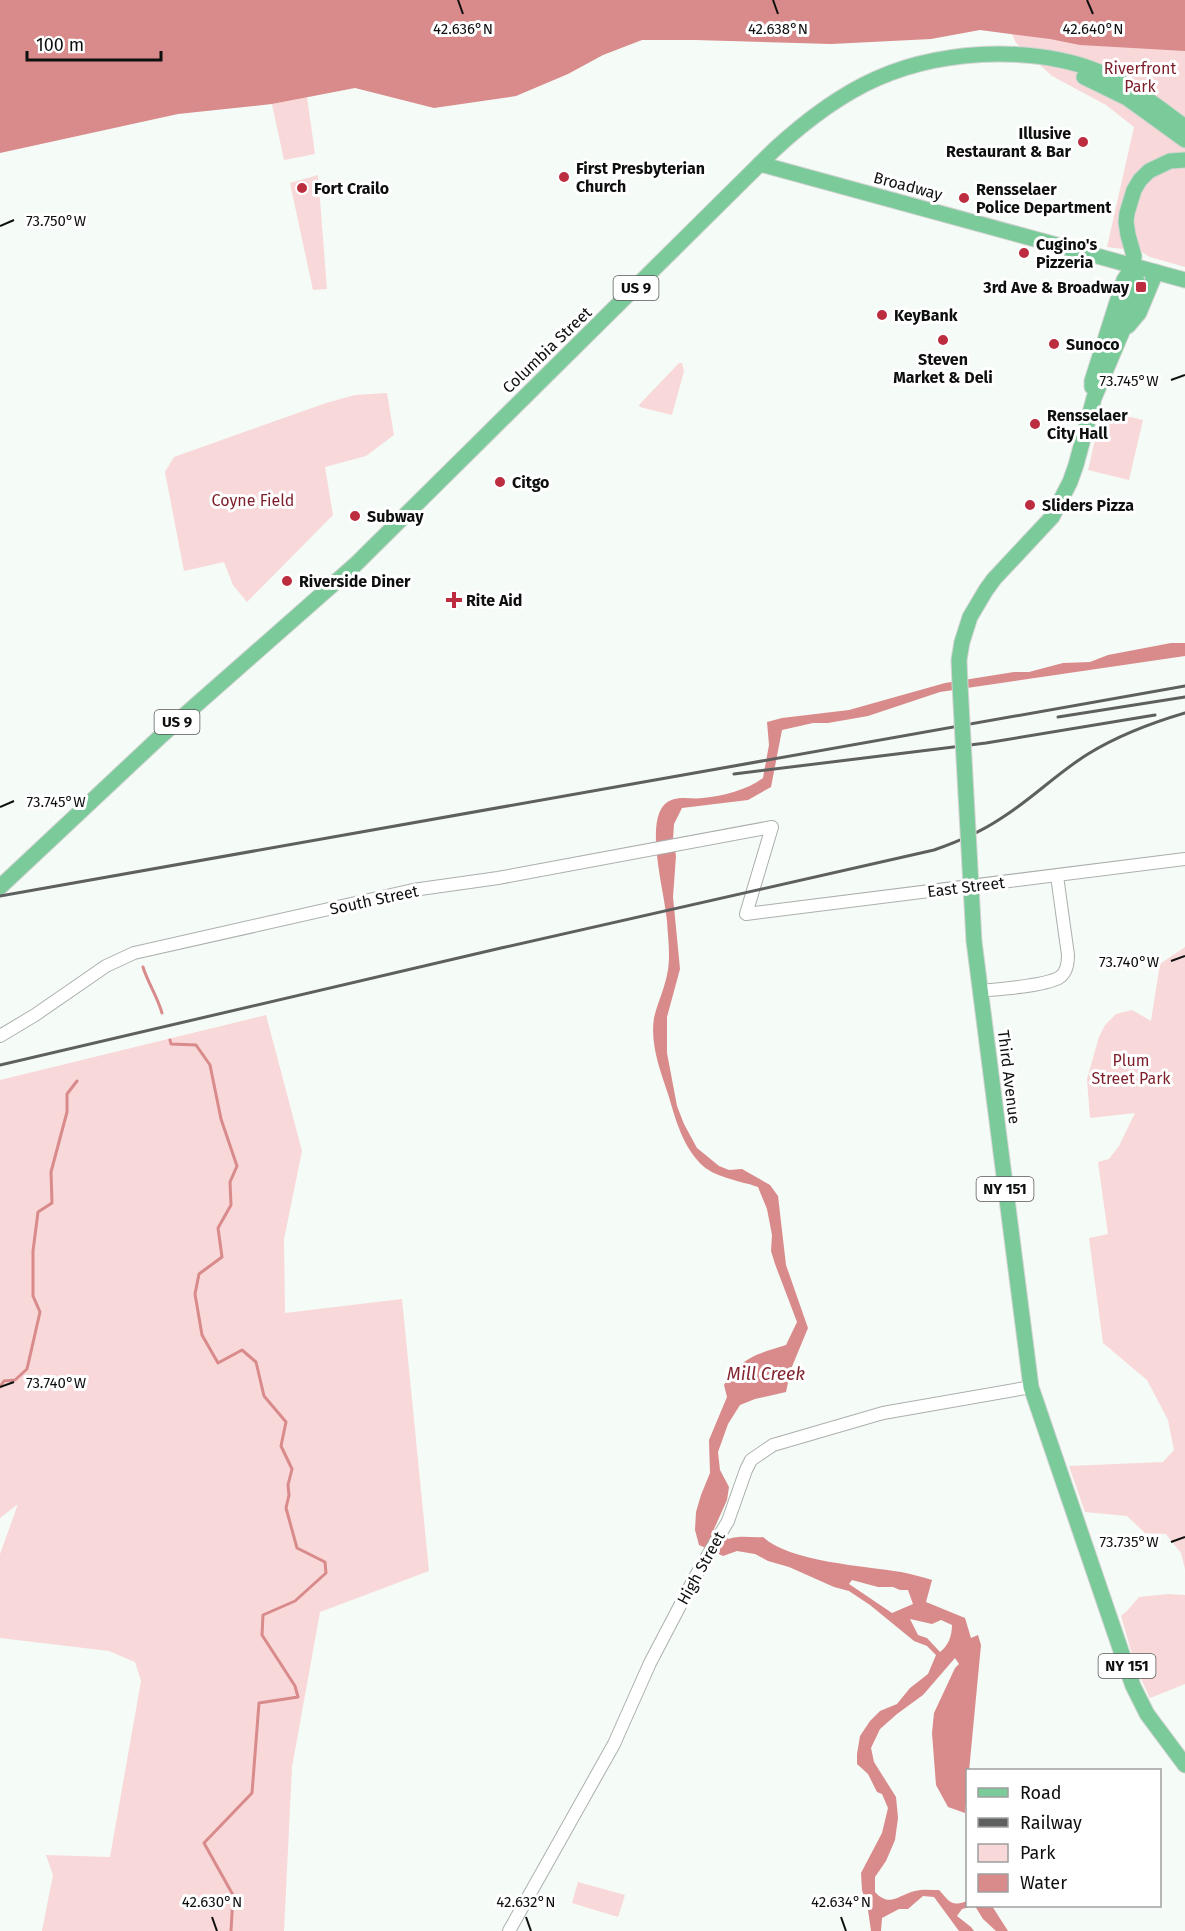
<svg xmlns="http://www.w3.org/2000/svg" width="1185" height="1931" font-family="'Fira Sans',sans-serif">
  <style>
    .green { fill: #f8d8d8 }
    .water { fill: #d98a8b; fill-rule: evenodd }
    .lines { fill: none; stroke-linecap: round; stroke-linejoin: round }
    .stream { stroke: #d98a8b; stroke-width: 3 }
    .minor-casing { stroke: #abb0ac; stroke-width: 14 }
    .major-casing { stroke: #d4d4d4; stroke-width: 17 }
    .minor { stroke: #fff; stroke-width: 12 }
    .major { stroke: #7bca9a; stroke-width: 15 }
    .rail { stroke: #5d605e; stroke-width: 3 }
    .major-bridge-casing { stroke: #d4d4d4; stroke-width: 17; stroke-linecap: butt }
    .major-bridge { stroke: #7bca9a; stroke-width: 15 }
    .ticks { fill: none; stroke: #0e100f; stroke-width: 2 }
    .poi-dot { fill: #bd2d40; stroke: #fff; stroke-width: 2 }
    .labels { text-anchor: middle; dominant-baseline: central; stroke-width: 6; stroke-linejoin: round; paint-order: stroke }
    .shield { fill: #fff; stroke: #565857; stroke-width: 1.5 }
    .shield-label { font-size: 15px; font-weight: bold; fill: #0e100f }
    .park-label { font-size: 16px; fill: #7c1e29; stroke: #fff }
    .poi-label { font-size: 16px; font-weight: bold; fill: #0e100f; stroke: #fff; text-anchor: start }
    .street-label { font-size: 16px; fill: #0e100f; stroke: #fff }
    .water-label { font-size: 18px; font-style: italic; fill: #842630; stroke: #fff }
    .ticks-label { font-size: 15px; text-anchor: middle; fill: #0e100f; stroke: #fff; stroke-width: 6; stroke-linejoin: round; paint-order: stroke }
  </style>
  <rect width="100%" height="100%" fill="#f5fbf6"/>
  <g class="green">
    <path d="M1001,10L1185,41V267L1150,257L1140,251L1107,247L1134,127L1106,105L1052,76L1016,43Z"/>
    <path d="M307,97L315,154L284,160L272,104Z"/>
    <path d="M318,175L327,289L313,290L290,183Z"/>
    <path d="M679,363H682L684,371L672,415L640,407L639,405Z"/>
    <path d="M387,393L394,435L366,456L325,467L333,515L247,602L233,585L224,562L184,571L165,472L174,457L326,403L355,395Z"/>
    <path d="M1102,410L1143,420L1129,480L1088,470Z"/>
    <path d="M1185,947V1569L1181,1553L1166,1534L1145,1533L1127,1516L1085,1512L1069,1466L1163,1462L1174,1450L1168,1420L1147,1380L1103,1343L1089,1238L1108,1234L1098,1162L1109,1159L1119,1146L1135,1113L1090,1118L1087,1079L1099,1037L1105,1025L1116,1014L1132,1010L1151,1021L1160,964Z"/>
    <path d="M266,1015L302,1151L284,1239L285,1313L402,1299L429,1571L320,1612L292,1767L284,1931H42L53,1875L46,1855L110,1857L141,1681L135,1662L109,1651L0,1638V1554L18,1504L0,1518V1080Z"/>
    <path d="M1168,1594L1185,1595V1684L1150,1698L1136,1668L1121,1616L1127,1611L1139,1597Z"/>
    <path d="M578,1882L625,1895L618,1917L572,1903Z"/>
  </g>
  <g class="water">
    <path d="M0,0H1185V51L1080,45L1050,39L980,30L931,39L831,44L695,40H642L603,55L568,74L516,96L434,108L355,88L272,104L178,114L0,153Z"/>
    <path d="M1171,643H1185V656L940,692L868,716L828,723H813L782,730L771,787L748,800L682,808L674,824L673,839L676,856L673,897L680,969L667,1017V1053L677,1106L684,1124L697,1148L719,1166L729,1170L742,1169L770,1185L778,1196L786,1265L808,1328L791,1369L786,1392L755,1399L740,1405L728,1424L718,1452L720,1470L729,1487L727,1500L714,1529L729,1539C740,1535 752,1538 763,1537C790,1562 865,1566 901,1572C912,1574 922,1577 932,1580L926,1602L965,1618L971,1638L978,1635L981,1645L965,1813L948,1807L936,1785L932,1733L934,1713L955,1668L959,1664L955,1658L923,1695L897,1714L880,1729L871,1748L874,1762L896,1797L898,1818L895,1840L886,1861L875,1877V1892C890,1908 898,1895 915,1891C922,1889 931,1890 939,1890C950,1902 951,1907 967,1901L968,1906H974L962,1909L957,1916L971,1927L974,1931H959L934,1897L923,1896L908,1909H899L882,1918L881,1931H871L868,1910L862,1890L861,1873L882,1833L888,1808L882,1794L877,1792L868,1774L857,1764V1754L860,1736L870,1721L880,1711L897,1704L910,1688L928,1674L936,1655L927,1646L914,1641L870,1605L849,1591L834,1587L789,1567L768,1561L755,1554L737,1551L723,1556L699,1545L695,1530L696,1512L701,1495L710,1473L709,1440L727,1397L724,1385C740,1358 757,1354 786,1345L797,1322L775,1264L771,1251L772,1235L767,1209L758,1187C741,1181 717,1178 703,1166C682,1146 676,1120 668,1094C660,1070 650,1044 654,1018C657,1004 664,990 667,975C671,957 668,939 667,921C665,894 645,826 664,805C675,794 690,800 703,798C723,796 747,790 763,778L769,745L767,722L782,718L849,710L945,683L1014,672H1029L1063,663L1090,662L1108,655ZM852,1580L878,1587H893L900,1590H908L913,1604L892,1613L849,1584ZM910,1619L932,1624L941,1620L952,1625C952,1636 948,1646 940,1652L927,1638L918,1635Z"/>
    <path d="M975,1906H992L1008,1931H996L983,1919Z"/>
  </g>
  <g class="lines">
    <g class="stream">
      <path d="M143,967C148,983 157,996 162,1013"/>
      <path d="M170,1040L171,1044L196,1045L210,1065L221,1119L237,1166L230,1182L231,1205L218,1228L222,1257L199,1274L195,1294L202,1335L218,1363L242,1350L256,1362L264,1396L286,1422L281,1446L292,1469L288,1485L289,1495L286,1508L297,1548L325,1562L326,1573L295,1601L263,1615L262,1635L295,1686L298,1697L259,1703L252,1793L204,1843L233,1895L231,1931"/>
      <path d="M0,1387L4,1381L15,1380L27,1369L40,1312L33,1296V1251L38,1212L52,1203L51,1172L67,1112V1094L77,1081"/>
    </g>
    <defs>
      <g id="minor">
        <path d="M980,991C998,989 1047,986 1060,977C1067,972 1068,963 1068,955L1057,876"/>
        <path d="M0,1036L35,1015L106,966L134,953L413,890L498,878L772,827L746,914L1185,859"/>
        <path d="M509,1931L614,1744L650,1663L695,1577L728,1521L746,1470L751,1460L773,1445L883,1413L1031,1387"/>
      </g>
      <g id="major">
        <path d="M1084,77L1127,98L1185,140"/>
        <path d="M760,164L1185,280"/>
        <path d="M1128,326L1139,313L1156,272"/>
        <path d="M1092,387V381L1124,280L1133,266"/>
        <path d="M962,642L970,617L986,590L994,579L1052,517L1070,482L1076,465L1094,398L1122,332L1137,282L1133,266L1134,256L1128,235L1126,222L1127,213L1134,190L1140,180L1149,171L1170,161L1185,160"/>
        <path d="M0,887L162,735L355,565L774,150C842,87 904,55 998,54C1033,54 1065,58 1097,71C1129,84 1157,106 1185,127"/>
        <path d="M974,941L1031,1387L1133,1686L1147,1714L1185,1765"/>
      </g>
    </defs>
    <use href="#minor" class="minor-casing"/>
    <use href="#major" class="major-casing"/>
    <use href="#minor" class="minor"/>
    <use href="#major" class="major"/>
    <g class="rail">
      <path d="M1058,717L1185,697"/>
      <path d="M734,774L986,743L1155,715"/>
      <path d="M0,896L1185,686"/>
      <path d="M0,1065L501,948L934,850C957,842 979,833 1000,819C1031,800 1057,773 1088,754C1119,735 1151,723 1185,713"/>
    </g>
    <defs>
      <path id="major-bridge" d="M962,642L959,660L960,685L974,941"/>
    </defs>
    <use href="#major-bridge" class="major-bridge-casing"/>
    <use href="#major-bridge" class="major-bridge"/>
  </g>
  <path class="ticks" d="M458,0L463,14M773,0L778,14M1087,0L1093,14M0,226L14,220M1171,380L1185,375M0,807L14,801M1171,961L1185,956M0,1387L14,1382M1171,1542L1185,1537M212,1917L217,1931M526,1917L531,1931M841,1917L846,1931"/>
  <g class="poi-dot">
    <circle cx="1083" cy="142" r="6"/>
    <circle cx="564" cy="177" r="6"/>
    <circle cx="302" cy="188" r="6"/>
    <circle cx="964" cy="198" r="6"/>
    <circle cx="1024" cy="253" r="6"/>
    <rect x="1135" y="281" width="12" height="12" rx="3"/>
    <circle cx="882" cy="315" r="6"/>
    <circle cx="943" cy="340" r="6"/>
    <circle cx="1054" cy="344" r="6"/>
    <circle cx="1035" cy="424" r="6"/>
    <circle cx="500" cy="482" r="6"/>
    <circle cx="1030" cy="505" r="6"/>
    <circle cx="355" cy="516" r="6"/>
    <circle cx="287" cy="581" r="6"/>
    <path d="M451 591h6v6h6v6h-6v6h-6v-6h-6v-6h6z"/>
  </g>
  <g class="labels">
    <g class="shield">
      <rect x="613.5" y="276" width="45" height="24" rx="4.5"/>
      <rect x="154.5" y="710" width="45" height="24" rx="4.5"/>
      <rect x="976.5" y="1177" width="57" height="24" rx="4.5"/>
      <rect x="1098.5" y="1654" width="57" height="24" rx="4.5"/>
    </g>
    <g class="shield-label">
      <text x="636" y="288">US 9</text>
      <text x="177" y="722">US 9</text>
      <text x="1005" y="1189">NY 151</text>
      <text x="1127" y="1666">NY 151</text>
    </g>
    <g class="park-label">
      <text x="1140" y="68">Riverfront<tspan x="1140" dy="18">Park</tspan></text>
      <text x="253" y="500">Coyne Field</text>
      <text x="1131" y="1060">Plum<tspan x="1131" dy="18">Street Park</tspan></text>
    </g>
    <g class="poi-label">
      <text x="1071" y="133" text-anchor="end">Illusive<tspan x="1071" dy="18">Restaurant &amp; Bar</tspan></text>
      <text x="576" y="168">First Presbyterian<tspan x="576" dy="18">Church</tspan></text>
      <text x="314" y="188">Fort Crailo</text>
      <text x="976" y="189">Rensselaer<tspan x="976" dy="18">Police Department</tspan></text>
      <text x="1036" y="244">Cugino's<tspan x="1036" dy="18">Pizzeria</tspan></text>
      <text x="1129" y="287" text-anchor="end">3rd Ave &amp; Broadway</text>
      <text x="894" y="315">KeyBank</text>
      <text x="1066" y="344">Sunoco</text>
      <text x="943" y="359" text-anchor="middle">Steven<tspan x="943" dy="18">Market &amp; Deli</tspan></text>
      <text x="1047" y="415">Rensselaer<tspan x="1047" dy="18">City Hall</tspan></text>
      <text x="512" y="482">Citgo</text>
      <text x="1042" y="505">Sliders Pizza</text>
      <text x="367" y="516">Subway</text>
      <text x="299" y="581">Riverside Diner</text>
      <text x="466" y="600">Rite Aid</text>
    </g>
    <g class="street-label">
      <text transform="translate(908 186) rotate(15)">Broadway</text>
      <text transform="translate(547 350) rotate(-44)">Columbia Street</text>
      <text transform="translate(966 887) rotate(-7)">East Street</text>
      <text transform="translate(374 900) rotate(-12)">South Street</text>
      <text transform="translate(1009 1077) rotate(83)">Third Avenue</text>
      <text transform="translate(701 1568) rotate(-61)">High Street</text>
    </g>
    <g class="water-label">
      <text x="766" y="1374">Mill Creek</text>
    </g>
  </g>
  <g class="ticks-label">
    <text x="463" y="34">42.636°N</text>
    <text x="778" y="34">42.638°N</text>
    <text x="1093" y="34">42.640°N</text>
    <text x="56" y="226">73.750°W</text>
    <text x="1129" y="386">73.745°W</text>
    <text x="56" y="807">73.745°W</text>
    <text x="1129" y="967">73.740°W</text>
    <text x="56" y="1388">73.740°W</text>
    <text x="1129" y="1547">73.735°W</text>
    <text x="212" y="1907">42.630°N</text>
    <text x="526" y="1907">42.632°N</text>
    <text x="841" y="1907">42.634°N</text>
  </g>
  <rect x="966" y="1769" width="195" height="138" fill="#ffffff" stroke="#9f9f9f" stroke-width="1.5"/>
  <rect x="978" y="1788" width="30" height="9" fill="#7bca9a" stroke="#9f9f9f" stroke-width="1.5"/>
  <text x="1020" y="1799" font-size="18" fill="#0e100f">Road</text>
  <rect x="978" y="1818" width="30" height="9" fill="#5d605e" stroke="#9f9f9f" stroke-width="1.5"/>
  <text x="1020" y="1829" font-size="18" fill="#0e100f">Railway</text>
  <rect x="978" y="1844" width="30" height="18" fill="#f8d8d8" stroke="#9f9f9f" stroke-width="1.5"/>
  <text x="1020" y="1859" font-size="18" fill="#0e100f">Park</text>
  <rect x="978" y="1874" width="30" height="18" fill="#d98a8b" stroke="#9f9f9f" stroke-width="1.5"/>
  <text x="1020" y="1889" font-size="18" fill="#0e100f">Water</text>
  <path d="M27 51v9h134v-9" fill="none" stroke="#0e100f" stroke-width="3"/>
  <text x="36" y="51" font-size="18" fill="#0e100f" stroke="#ffffff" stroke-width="4.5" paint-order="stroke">100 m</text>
</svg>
